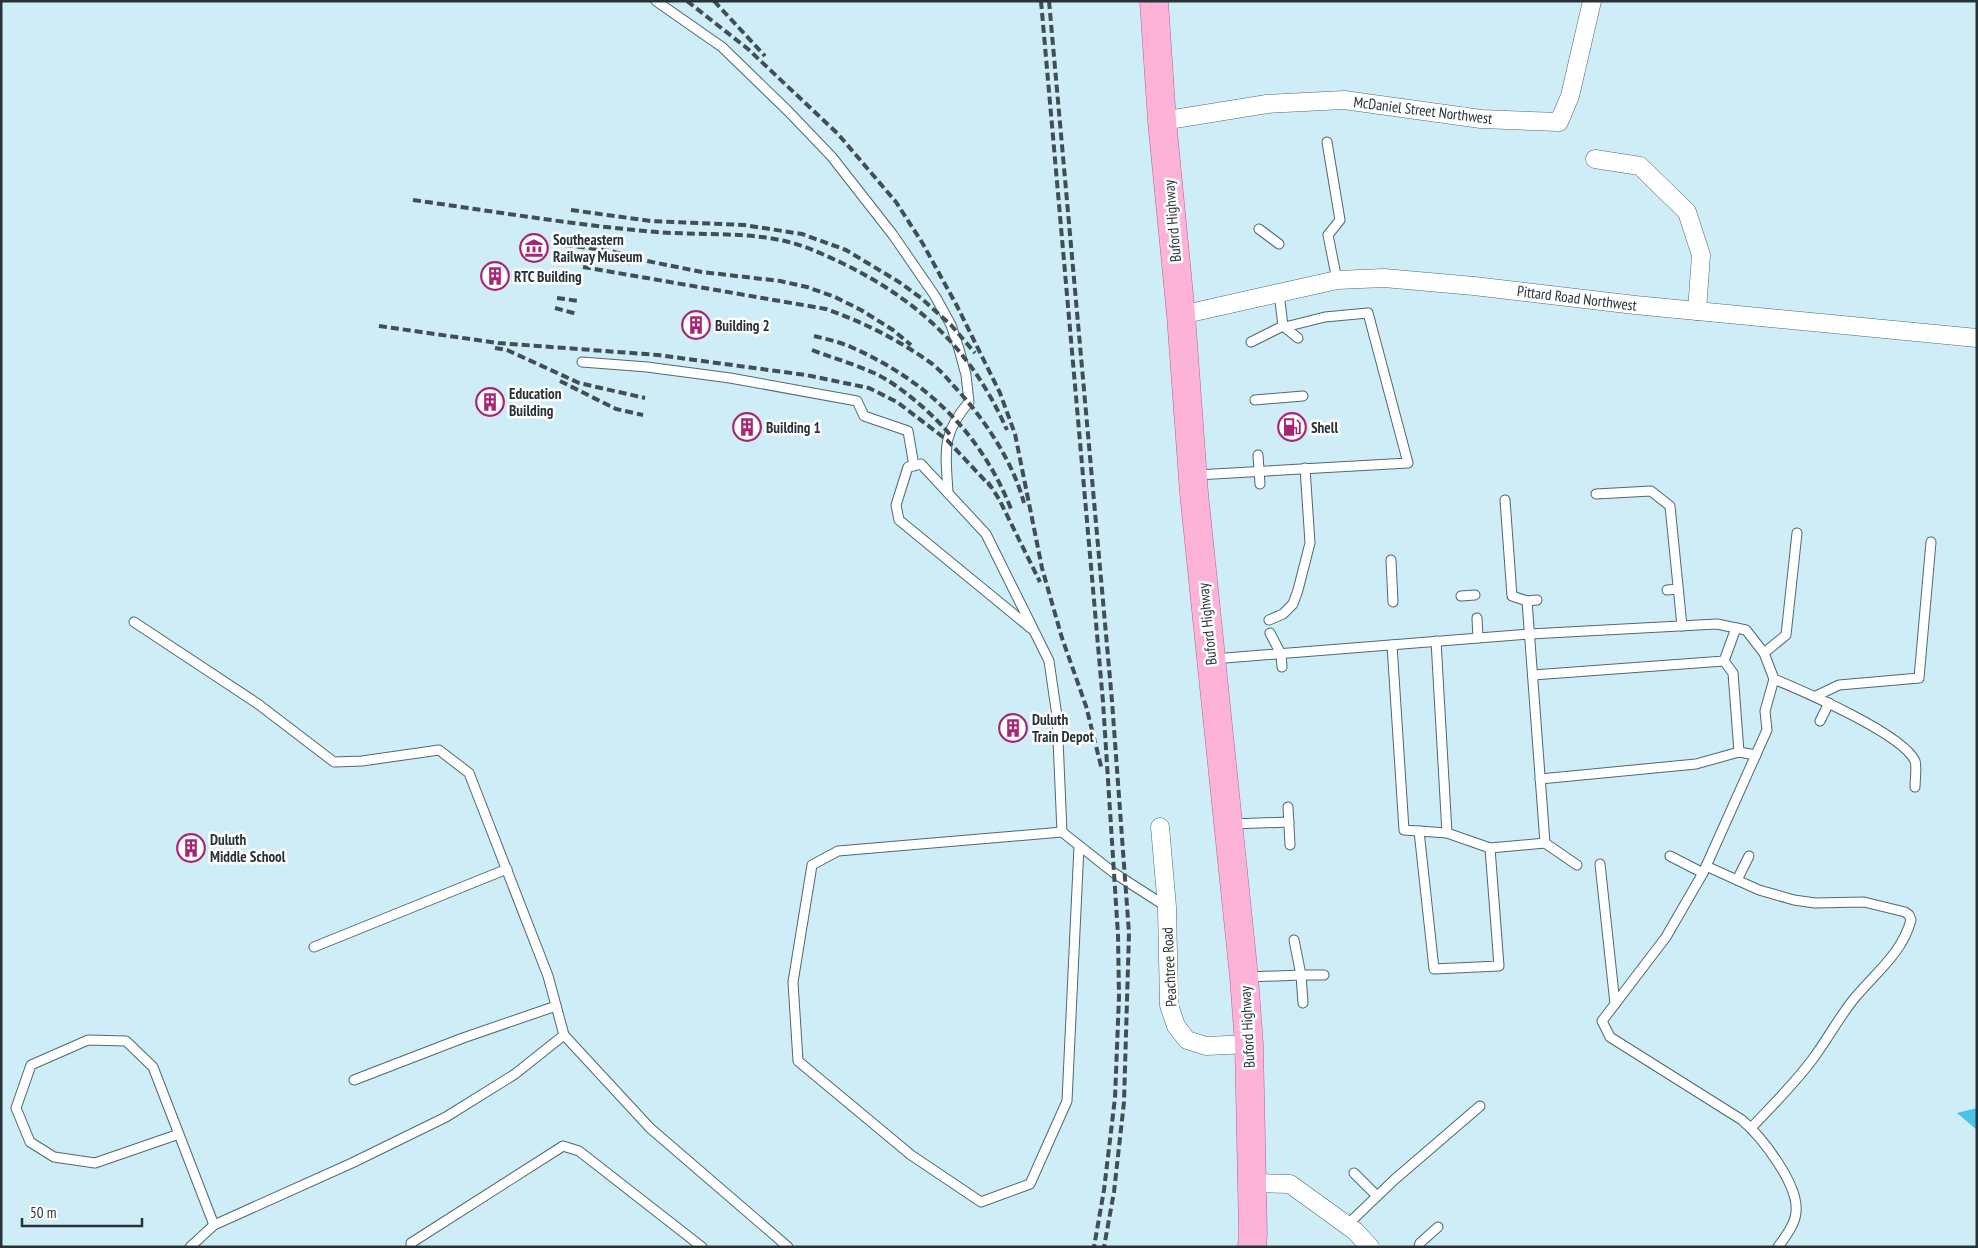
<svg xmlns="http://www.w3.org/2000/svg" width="1978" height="1248" font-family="'PT Sans Narrow',sans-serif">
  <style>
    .water { fill: #47c4e7 }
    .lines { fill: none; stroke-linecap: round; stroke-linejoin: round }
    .lane-casing { stroke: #4e6972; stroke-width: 11 }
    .street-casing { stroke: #4e6972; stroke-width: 19 }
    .primary-casing { stroke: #b1648f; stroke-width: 29 }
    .lane { stroke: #fff; stroke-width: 9 }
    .street { stroke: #fff; stroke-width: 18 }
    .primary { stroke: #fdb2d8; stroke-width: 28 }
    .rail { stroke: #414f54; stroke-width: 4; stroke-dasharray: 8 4; stroke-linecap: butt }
    .labels { text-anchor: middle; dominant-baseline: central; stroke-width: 5; stroke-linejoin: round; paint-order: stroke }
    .street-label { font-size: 15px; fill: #283337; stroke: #fff }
    .poi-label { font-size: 15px; font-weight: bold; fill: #283337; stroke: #fff; text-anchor: start }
  </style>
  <rect width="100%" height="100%" fill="#cfedf7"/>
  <path class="water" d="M1977,1108V1130L1957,1113Z"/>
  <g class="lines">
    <defs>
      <g id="lane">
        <path d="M656,1L722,47L788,111L832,157L893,235L935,296L951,325L959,349L966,375L969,402C940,436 946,452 948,493"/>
        <path d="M1327,142L1340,220L1328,235L1337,280"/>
        <path d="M1259,229L1279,244"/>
        <path d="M1283,326L1298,338"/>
        <path d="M1251,342L1283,326L1279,293"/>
        <path d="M582,362L647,367L730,378L857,401L864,416L908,431L914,466"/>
        <path d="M1255,400L1303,396"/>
        <path d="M1258,455L1260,484"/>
        <path d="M1196,475L1408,463L1368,313L1325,317L1285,327"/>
        <path d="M1596,494L1651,491L1670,506L1682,626"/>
        <path d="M1391,560L1393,602"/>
        <path d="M1667,590L1678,589"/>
        <path d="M1461,596L1475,595"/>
        <path d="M1527,601L1537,600"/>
        <path d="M1477,618L1478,638"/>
        <path d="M1269,620L1283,614L1293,604L1298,590L1310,543L1305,468"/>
        <path d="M134,622L258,704L334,762L362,761L439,750L469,773L548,976L564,1035L515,1074L446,1117L352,1163L214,1225L190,1247"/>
        <path d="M1033,630L899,520L896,505L908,467L921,464L986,534L1049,661L1057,716L1062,832"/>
        <path d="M1270,633L1281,654L1282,667"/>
        <path d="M1436,641L1447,833"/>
        <path d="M1392,645L1404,830L1447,833L1490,848"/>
        <path d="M1764,653L1786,635L1797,533"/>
        <path d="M1213,659L1530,634L1717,624L1746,630L1764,653L1774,679C1803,691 1903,734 1915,761C1917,767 1915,780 1915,787"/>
        <path d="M1724,661L1733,673L1739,752L1756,755"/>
        <path d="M1533,675L1724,661L1736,628"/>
        <path d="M1774,679L1765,711L1767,730L1703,873L1666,937L1602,1021L1610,1037L1742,1120C1762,1137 1799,1185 1796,1212C1795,1225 1785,1237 1778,1247"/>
        <path d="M1816,696L1839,685L1919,678L1931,542"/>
        <path d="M1820,721L1829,703"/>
        <path d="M1540,779L1696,764L1739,752"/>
        <path d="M1288,807L1290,845"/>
        <path d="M1232,824L1289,822"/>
        <path d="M1419,831L1434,969L1499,966L1490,848L1545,843L1527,601L1512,596L1505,500"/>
        <path d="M1545,843L1577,865"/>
        <path d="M1079,846L1067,1101L1030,1184L981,1202L911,1155L798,1061L793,982L812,865L838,851L1062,832L1114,873L1167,907"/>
        <path d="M1670,856L1703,873"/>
        <path d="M1600,864L1615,1004"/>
        <path d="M1706,866L1759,890L1794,900L1815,903L1864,902L1905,912L1909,915L1911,920C1902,954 1874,974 1853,1000C1838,1019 1827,1040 1812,1060C1794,1084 1772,1106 1751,1128"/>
        <path d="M1737,880L1749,856"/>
        <path d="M1294,940L1301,975H1324"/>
        <path d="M314,947L507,869"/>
        <path d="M1247,977L1301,975L1303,1003"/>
        <path d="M564,1035L650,1128L788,1247"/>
        <path d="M354,1080L463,1038L556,1006"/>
        <path d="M179,1134L95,1163L54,1157L30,1142L16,1108L31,1065L88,1040L126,1041L153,1067L214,1225"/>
        <path d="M1354,1173L1377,1196"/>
        <path d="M1347,1225L1394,1180L1480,1106"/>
        <path d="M411,1247V1243L563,1146L579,1151L702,1247"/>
        <path d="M1419,1247L1420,1243L1438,1227"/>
      </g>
      <g id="street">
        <path d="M1162,121L1267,104L1344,100L1481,119L1559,122L1570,96L1592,1"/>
        <path d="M1595,159L1640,166L1687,212L1701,255L1697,311"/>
        <path d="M1181,315L1337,280L1384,278L1474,286L1635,305L1977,338"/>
        <path d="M1160,827L1167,907L1169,1005L1176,1026L1187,1040L1206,1046L1249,1044"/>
        <path d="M1251,1183L1290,1184L1355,1231L1370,1247"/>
      </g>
      <path id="primary" d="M1154,1L1162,121L1181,315L1194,493L1244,977L1249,1044L1253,1234L1252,1247"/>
    </defs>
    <use href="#lane" class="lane-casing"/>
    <use href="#street" class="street-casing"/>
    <use href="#primary" class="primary-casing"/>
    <use href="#lane" class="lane"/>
    <use href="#street" class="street"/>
    <use href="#primary" class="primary"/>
    <g class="rail">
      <path d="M687,1L748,49L838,134L896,202L923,244L957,306L1000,393L1015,434L1042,568L1062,638L1086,706L1102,770"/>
      <path d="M714,1L765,56"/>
      <path d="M1041,1L1103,702L1118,935L1119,996L1115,1098L1104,1190L1094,1247"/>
      <path d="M1049,1L1112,701L1129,933L1124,1102L1114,1192L1104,1247"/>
      <path d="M413,200C491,211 568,224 645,231C691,236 740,231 785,241C806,246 825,255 844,264C921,302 972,351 1007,430"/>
      <path d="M571,210L651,221L744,225L802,234L846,250L899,282L921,298L951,325L975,353"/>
      <path d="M565,245L611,251L647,261L702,272L780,281L807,287L835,297L861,310L893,330L911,345"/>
      <path d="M563,255L635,263"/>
      <path d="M583,267L826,309C863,322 899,340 931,363C938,368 946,377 952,384C983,417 1012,459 1024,503"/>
      <path d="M557,298L579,301"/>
      <path d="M555,308L577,314"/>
      <path d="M379,326L498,343L658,355L806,375L869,388L897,402L947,440L991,487"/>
      <path d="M814,336C826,339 840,342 851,347C926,380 981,433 1011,509"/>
      <path d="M495,348L507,350L579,383L645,398"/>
      <path d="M812,350C833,358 854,364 874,373C899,384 935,416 952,437"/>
      <path d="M560,381L616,409L643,415"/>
      <path d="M988,482L999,499L1040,582"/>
    </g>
  </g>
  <defs>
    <symbol id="museum-ring" viewBox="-11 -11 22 22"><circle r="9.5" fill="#fff" stroke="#a82571" stroke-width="1.5"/><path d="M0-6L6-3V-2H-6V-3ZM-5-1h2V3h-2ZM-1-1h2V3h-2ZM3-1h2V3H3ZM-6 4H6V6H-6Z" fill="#a82571"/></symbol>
    <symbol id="building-ring" viewBox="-11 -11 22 22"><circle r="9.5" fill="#fff" stroke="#a82571" stroke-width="1.5"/><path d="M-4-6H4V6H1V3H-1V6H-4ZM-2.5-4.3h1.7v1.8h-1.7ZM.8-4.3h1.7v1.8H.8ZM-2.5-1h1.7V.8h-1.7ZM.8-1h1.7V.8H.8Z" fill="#a82571"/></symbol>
    <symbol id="fuel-ring" viewBox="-11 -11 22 22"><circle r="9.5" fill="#fff" stroke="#a82571" stroke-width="1.5"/><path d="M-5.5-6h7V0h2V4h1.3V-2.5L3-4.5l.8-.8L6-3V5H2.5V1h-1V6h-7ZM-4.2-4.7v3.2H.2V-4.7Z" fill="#a82571"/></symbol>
  </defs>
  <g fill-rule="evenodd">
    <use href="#museum-ring" x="518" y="232" width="32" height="32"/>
    <use href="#building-ring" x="479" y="260" width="32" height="32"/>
    <use href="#building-ring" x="680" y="309" width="32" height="32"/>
    <use href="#building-ring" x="474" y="386" width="32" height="32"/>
    <use href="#building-ring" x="731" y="411" width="32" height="32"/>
    <use href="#fuel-ring" x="1276" y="411" width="32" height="32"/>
    <use href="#building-ring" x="997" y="712" width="32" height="32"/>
    <use href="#building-ring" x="175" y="832" width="32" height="32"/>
  </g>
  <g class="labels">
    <g class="street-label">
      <text transform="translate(1423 110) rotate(7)">McDaniel Street Northwest</text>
      <text transform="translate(1172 221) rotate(-95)">Buford Highway</text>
      <text transform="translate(1577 298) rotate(7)">Pittard Road Northwest</text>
      <text transform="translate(1207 624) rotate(-96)">Buford Highway</text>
      <text transform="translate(1169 967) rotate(-93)">Peachtree Road</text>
      <text transform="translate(1247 1027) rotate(-93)">Buford Highway</text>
    </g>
    <g class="poi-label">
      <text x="553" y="239">Southeastern<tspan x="553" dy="17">Railway Museum</tspan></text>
      <text x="514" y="276">RTC Building</text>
      <text x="715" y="325">Building 2</text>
      <text x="509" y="393">Education<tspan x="509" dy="17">Building</tspan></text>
      <text x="766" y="427">Building 1</text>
      <text x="1311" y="427">Shell</text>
      <text x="1032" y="719">Duluth<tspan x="1032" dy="17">Train Depot</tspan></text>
      <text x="210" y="839">Duluth<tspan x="210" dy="17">Middle School</tspan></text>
    </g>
  </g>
  <rect width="1978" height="1248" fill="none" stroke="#283337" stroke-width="5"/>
  <path d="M22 1218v8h120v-8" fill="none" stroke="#283337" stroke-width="2.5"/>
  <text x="30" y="1218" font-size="15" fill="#283337" stroke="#ffffff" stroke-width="4" paint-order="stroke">50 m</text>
</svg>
